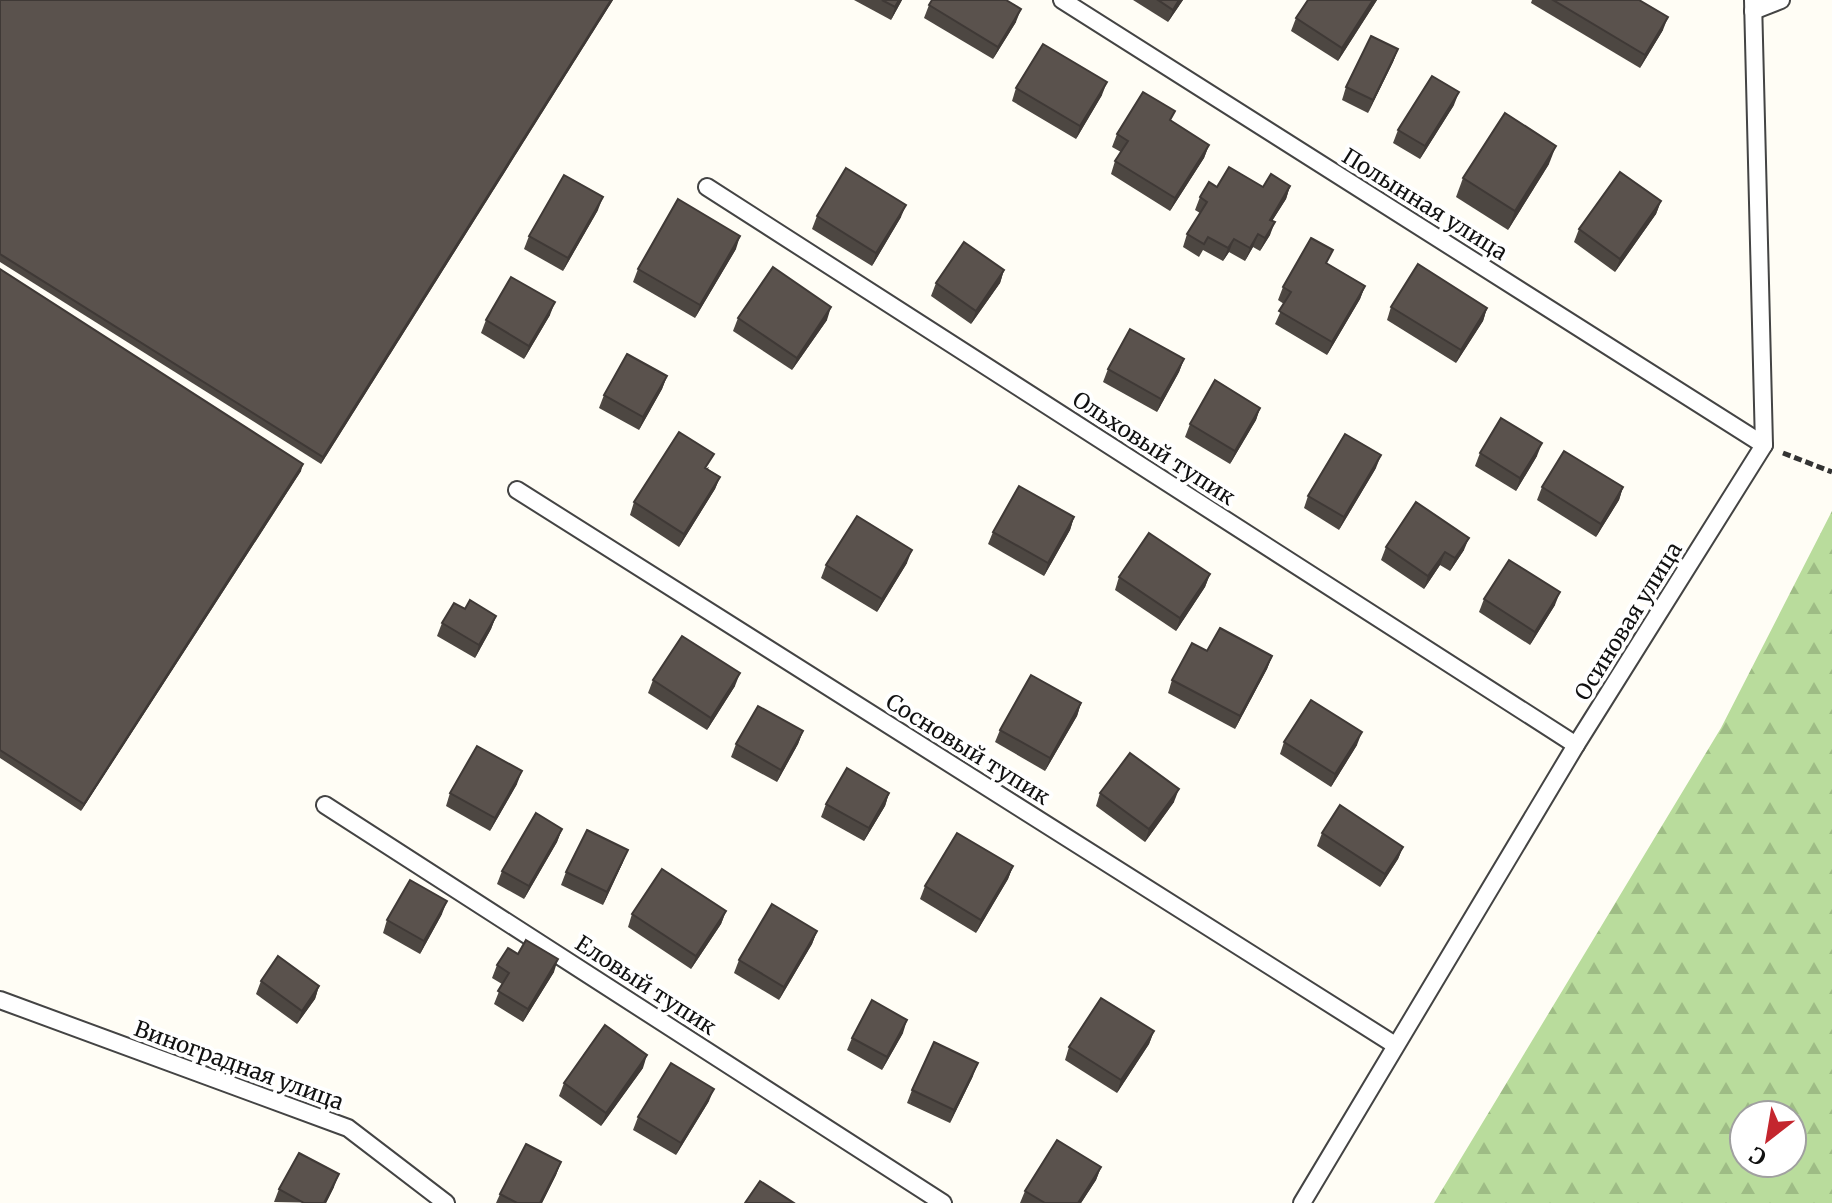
<svg xmlns="http://www.w3.org/2000/svg" width="1832" height="1203" font-family="Merriweather,serif">
  <style>
    .forest { fill: url(#forest-firs); fill-rule: evenodd }
    .lines { fill: none; stroke-linecap: round; stroke-linejoin: round }
    .service-casing { stroke: #444; stroke-width: 20 }
    .path { stroke: #333; stroke-width: 5; stroke-dasharray: 8 4; stroke-linecap: butt }
    .service { stroke: #fff; stroke-width: 16 }
    .wall { fill: #4d4742 }
    .shaded-wall { fill: #3f3936 }
    .building { fill: #5a524d; stroke: #3f3936; stroke-width: 2 }
    .labels { text-anchor: middle; dominant-baseline: central; stroke-width: 8; stroke-linejoin: round; paint-order: stroke }
    .street-label { font-size: 22px; fill: #111; stroke: #fff }
  </style>
  <defs>
    <pattern id="forest-firs" width="22" height="20" patternUnits="userSpaceOnUse" patternTransform="scale(2)"><rect width="22" height="20" fill="#b9dc9c"/><path d="M5 1l3.5 6h-7zM16 11l3.5 6h-7z" fill="#9ebc85"/></pattern>
  </defs>
  <rect width="100%" height="100%" fill="#fffdf5"/>
  <path class="forest" d="M1832,511V1203H1434L1721,728ZM1744,1115H1792V1163H1744Z"/>
  <g class="lines">
    <defs>
      <g id="service">
        <path d="M1062,0L1764,445"/>
        <path d="M1753,11L1781,0"/>
        <path d="M707,187L1576,745"/>
        <path d="M517,490L1395,1045"/>
        <path d="M325,805L943,1203"/>
        <path d="M0,1000L348,1128L446,1203"/>
        <path d="M1302,1203L1576,745L1764,445L1753,0"/>
      </g>
    </defs>
    <use href="#service" class="service-casing"/>
    <path class="path" d="M1783,453L1832,472"/>
    <use href="#service" class="service"/>
  </g>
  <g class="wall">
    <path d="M0,0H613L321,464L0,262Z"/>
    <path d="M854,0H902L891,20Z"/>
    <path d="M1133,0H1183L1168,22Z"/>
    <path d="M1308,0H1377L1338,61L1291,31L1296,18Z"/>
    <path d="M1532,0H1639L1663,30L1640,68L1531,3Z"/>
    <path d="M929,5L1016,22L993,59L924,18Z"/>
    <path d="M1398,49L1393,62L1368,113L1342,100L1346,87Z"/>
    <path d="M1016,88L1102,95L1076,139L1012,101Z"/>
    <path d="M1454,105L1420,159L1393,143L1398,130Z"/>
    <path d="M1172,122L1209,145L1204,158L1170,211L1111,174L1115,161L1121,152L1112,147L1117,134Z"/>
    <path d="M1549,164L1508,230L1456,197L1463,178Z"/>
    <path d="M1290,186L1286,199L1272,221L1270,235L1260,251L1253,247L1245,261L1229,252L1223,261L1203,250L1199,257L1183,247L1187,234L1200,213L1195,210L1200,197L1217,187H1263Z"/>
    <path d="M1661,201L1656,214L1615,272L1574,242L1579,229Z"/>
    <path d="M598,210L563,271L524,249L529,236Z"/>
    <path d="M817,216L901,217L872,266L812,229Z"/>
    <path d="M736,249L695,318L633,282L638,269Z"/>
    <path d="M1328,264L1365,286L1360,299L1327,355L1275,324L1284,304L1278,300L1283,287Z"/>
    <path d="M0,269L301,471L81,811L0,758Z"/>
    <path d="M1004,270L1000,283L971,324L931,296L936,283Z"/>
    <path d="M1391,307L1487,308L1483,321L1456,363L1387,320Z"/>
    <path d="M550,315L524,359L481,333L486,320Z"/>
    <path d="M738,318L827,320L792,370L733,331Z"/>
    <path d="M1184,359L1179,372L1157,412L1103,382L1108,369Z"/>
    <path d="M667,376L662,389L639,430L599,408L604,395Z"/>
    <path d="M1260,408L1256,420L1230,464L1185,437L1190,424Z"/>
    <path d="M1480,453L1537,456L1516,491L1475,466Z"/>
    <path d="M709,467L708,469L720,477L715,489L679,547L630,515L634,502Z"/>
    <path d="M1376,468L1339,530L1304,508L1308,496Z"/>
    <path d="M1542,487H1623L1619,500L1596,537L1537,500Z"/>
    <path d="M1074,517L1070,530L1044,576L988,544L993,532Z"/>
    <path d="M1386,547L1464,550L1450,571L1440,565L1424,589L1381,560Z"/>
    <path d="M907,563L877,612L821,578L826,565Z"/>
    <path d="M1210,574L1205,587L1176,631L1115,590L1119,577Z"/>
    <path d="M1484,599L1555,605L1530,645L1479,612Z"/>
    <path d="M465,609L496,616L491,629L475,658L437,636L442,623Z"/>
    <path d="M1207,651L1272,656L1267,669L1235,729L1168,693L1172,680Z"/>
    <path d="M653,680L735,686L707,730L648,693Z"/>
    <path d="M1081,703L1077,716L1045,771L995,742L1000,730Z"/>
    <path d="M803,731L798,744L777,782L731,757L736,744Z"/>
    <path d="M1284,742L1357,745L1331,787L1280,754Z"/>
    <path d="M517,784L490,831L446,806L450,793Z"/>
    <path d="M889,793L885,806L864,841L821,817L826,804Z"/>
    <path d="M1100,793L1174,802L1145,842L1096,806Z"/>
    <path d="M562,829L557,842L524,899L497,884L502,871Z"/>
    <path d="M1322,833L1403,847L1398,859L1380,887L1317,846Z"/>
    <path d="M623,862L603,905L561,885L566,872Z"/>
    <path d="M1013,866L1008,879L976,933L920,899L925,886Z"/>
    <path d="M726,911L721,924L691,969L628,927L632,914Z"/>
    <path d="M442,914L420,954L383,933L387,920Z"/>
    <path d="M817,931L812,944L779,1000L734,973L739,960Z"/>
    <path d="M518,954L554,972L523,1022L494,1004L502,984L492,978L497,965Z"/>
    <path d="M261,981L319,986L315,999L297,1024L256,994Z"/>
    <path d="M1154,1031L1149,1044L1117,1093L1065,1060L1069,1047Z"/>
    <path d="M903,1033L882,1070L847,1050L852,1038Z"/>
    <path d="M643,1068L601,1126L559,1096L564,1083Z"/>
    <path d="M973,1076L950,1123L907,1103L912,1090Z"/>
    <path d="M709,1101L676,1155L633,1130L638,1117Z"/>
    <path d="M561,1162L556,1175L542,1203H496L500,1194Z"/>
    <path d="M1101,1167L1096,1180L1081,1203H1020L1025,1191Z"/>
    <path d="M334,1187L326,1203L274,1202L279,1189Z"/>
  </g>
  <g class="shaded-wall">
    <path d="M611,0H613L321,464L323,457Z"/>
    <path d="M899,0H902L891,20L895,7Z"/>
    <path d="M1179,0H1183L1168,22L1173,10Z"/>
    <path d="M1373,0H1377L1338,61L1342,48Z"/>
    <path d="M1021,9L1016,22L993,59L998,47Z"/>
    <path d="M1668,17L1663,30L1640,68L1645,55Z"/>
    <path d="M1398,49L1393,62L1368,113L1373,100Z"/>
    <path d="M1107,82L1102,95L1076,139L1080,126Z"/>
    <path d="M1459,92L1454,105L1420,159L1425,146Z"/>
    <path d="M1209,145L1204,158L1170,211L1175,198Z"/>
    <path d="M1556,146L1549,164L1508,230L1515,211Z"/>
    <path d="M1290,186L1286,199L1265,232L1270,220Z"/>
    <path d="M603,197L598,210L563,271L568,258Z"/>
    <path d="M1661,201L1656,214L1615,272L1620,259Z"/>
    <path d="M906,205L901,217L872,266L876,253Z"/>
    <path d="M1275,222L1270,235L1260,251L1265,238Z"/>
    <path d="M1258,234L1253,247L1245,261L1250,248Z"/>
    <path d="M740,236L736,249L695,318L700,305Z"/>
    <path d="M1234,239L1229,252L1223,261L1228,248Z"/>
    <path d="M1004,270L1000,283L971,324L976,311Z"/>
    <path d="M1365,286L1360,299L1327,355L1332,342Z"/>
    <path d="M555,302L550,315L524,359L529,346Z"/>
    <path d="M831,307L827,320L792,370L797,358Z"/>
    <path d="M1487,308L1483,321L1456,363L1461,350Z"/>
    <path d="M1184,359L1179,372L1157,412L1161,399Z"/>
    <path d="M667,376L662,389L639,430L643,417Z"/>
    <path d="M1260,408L1256,420L1230,464L1235,451Z"/>
    <path d="M1542,443L1537,456L1516,491L1520,478Z"/>
    <path d="M1381,455L1376,468L1339,530L1344,517Z"/>
    <path d="M303,464L301,471L81,811L84,804Z"/>
    <path d="M720,477L715,489L679,547L684,534Z"/>
    <path d="M1623,487L1619,500L1596,537L1601,524Z"/>
    <path d="M1074,517L1070,530L1044,576L1048,563Z"/>
    <path d="M1469,538L1464,550L1450,571L1455,558Z"/>
    <path d="M912,550L907,563L877,612L882,599Z"/>
    <path d="M1445,552L1440,565L1424,589L1428,576Z"/>
    <path d="M1210,574L1205,587L1176,631L1180,618Z"/>
    <path d="M1560,592L1555,605L1530,645L1535,632Z"/>
    <path d="M496,616L491,629L475,658L479,645Z"/>
    <path d="M1272,656L1267,669L1235,729L1240,716Z"/>
    <path d="M740,673L735,686L707,730L711,718Z"/>
    <path d="M1081,703L1077,716L1045,771L1050,758Z"/>
    <path d="M803,731L798,744L777,782L781,770Z"/>
    <path d="M1362,732L1357,745L1331,787L1335,774Z"/>
    <path d="M522,771L517,784L490,831L495,818Z"/>
    <path d="M1179,789L1174,802L1145,842L1149,829Z"/>
    <path d="M889,793L885,806L864,841L869,828Z"/>
    <path d="M562,829L557,842L524,899L529,886Z"/>
    <path d="M1403,847L1398,859L1380,887L1385,874Z"/>
    <path d="M628,850L623,862L603,905L607,892Z"/>
    <path d="M1013,866L1008,879L976,933L981,920Z"/>
    <path d="M447,901L442,914L420,954L424,941Z"/>
    <path d="M726,911L721,924L691,969L696,956Z"/>
    <path d="M817,931L812,944L779,1000L784,987Z"/>
    <path d="M558,959L554,972L523,1022L528,1009Z"/>
    <path d="M319,986L315,999L297,1024L302,1011Z"/>
    <path d="M907,1020L903,1033L882,1070L887,1057Z"/>
    <path d="M1154,1031L1149,1044L1117,1093L1121,1080Z"/>
    <path d="M647,1055L643,1068L601,1126L606,1113Z"/>
    <path d="M978,1063L973,1076L950,1123L954,1110Z"/>
    <path d="M714,1089L709,1101L676,1155L681,1143Z"/>
    <path d="M561,1162L556,1175L542,1203H540Z"/>
    <path d="M1101,1167L1096,1180L1081,1203H1078Z"/>
    <path d="M339,1174L334,1187L326,1203H324Z"/>
  </g>
  <g class="building">
    <path d="M0,0H611L323,457L0,254Z"/>
    <path d="M882,0H899L895,7Z"/>
    <path d="M932,0H1006L1021,9L998,47L929,5Z"/>
    <path d="M1158,0H1179L1173,10Z"/>
    <path d="M1308,0H1373L1342,48L1296,18Z"/>
    <path d="M1553,0H1639L1668,17L1645,55Z"/>
    <path d="M1371,36L1398,49L1373,100L1346,87Z"/>
    <path d="M1043,44L1107,82L1080,126L1016,88Z"/>
    <path d="M1432,76L1459,92L1425,146L1398,130Z"/>
    <path d="M1143,92L1175,111L1170,120L1209,145L1175,198L1115,161L1128,141L1117,134Z"/>
    <path d="M1505,113L1556,146L1515,211L1463,178Z"/>
    <path d="M1229,167L1263,187L1271,174L1290,186L1270,220L1275,222L1265,238L1258,234L1250,248L1234,239L1228,248L1208,237L1204,244L1187,234L1207,202L1200,197L1209,182L1217,187Z"/>
    <path d="M846,168L906,205L876,253L817,216Z"/>
    <path d="M1620,172L1661,201L1620,259L1579,229Z"/>
    <path d="M564,175L603,197L568,258L529,236Z"/>
    <path d="M678,199L740,236L700,305L638,269Z"/>
    <path d="M1311,238L1333,250L1326,263L1365,286L1332,342L1279,311L1291,292L1283,287Z"/>
    <path d="M964,242L1004,270L976,311L936,283Z"/>
    <path d="M1418,264L1487,308L1461,350L1391,307Z"/>
    <path d="M773,267L831,307L797,358L738,318Z"/>
    <path d="M0,269L303,464L84,804L0,750Z"/>
    <path d="M511,277L555,302L529,346L486,320Z"/>
    <path d="M1130,329L1184,359L1161,399L1108,369Z"/>
    <path d="M627,354L667,376L643,417L604,395Z"/>
    <path d="M1215,380L1260,408L1235,451L1190,424Z"/>
    <path d="M1501,418L1542,443L1520,478L1480,453Z"/>
    <path d="M679,432L714,454L705,468L720,477L684,534L634,502Z"/>
    <path d="M1345,434L1381,455L1344,517L1308,496Z"/>
    <path d="M1564,451L1623,487L1601,524L1542,487Z"/>
    <path d="M1019,486L1074,517L1048,563L993,532Z"/>
    <path d="M1416,502L1469,538L1455,558L1445,552L1428,576L1386,547Z"/>
    <path d="M857,516L912,550L882,599L826,565Z"/>
    <path d="M1149,533L1210,574L1180,618L1119,577Z"/>
    <path d="M1509,560L1560,592L1535,632L1484,599Z"/>
    <path d="M470,600L496,616L479,645L442,623L454,603L465,609Z"/>
    <path d="M1220,628L1272,656L1240,716L1172,680L1192,643L1207,651Z"/>
    <path d="M682,636L740,673L711,718L653,680Z"/>
    <path d="M1031,675L1081,703L1050,758L1000,730Z"/>
    <path d="M1311,700L1362,732L1335,774L1284,742Z"/>
    <path d="M758,706L803,731L781,770L736,744Z"/>
    <path d="M477,746L522,771L495,818L450,793Z"/>
    <path d="M1130,753L1179,789L1149,829L1100,793Z"/>
    <path d="M847,768L889,793L869,828L826,804Z"/>
    <path d="M1340,805L1403,847L1385,874L1322,833Z"/>
    <path d="M536,813L562,829L529,886L502,871Z"/>
    <path d="M587,830L628,850L607,892L566,872Z"/>
    <path d="M957,833L1013,866L981,920L925,886Z"/>
    <path d="M662,869L726,911L696,956L632,914Z"/>
    <path d="M410,880L447,901L424,941L387,920Z"/>
    <path d="M772,904L817,931L784,987L739,960Z"/>
    <path d="M526,940L558,959L528,1009L498,991L509,973L497,965L508,948L518,954Z"/>
    <path d="M278,956L319,986L302,1011L261,981Z"/>
    <path d="M1101,998L1154,1031L1121,1080L1069,1047Z"/>
    <path d="M872,1000L907,1020L887,1057L852,1038Z"/>
    <path d="M605,1025L647,1055L606,1113L564,1083Z"/>
    <path d="M934,1042L978,1063L954,1110L912,1090Z"/>
    <path d="M671,1063L714,1089L681,1143L638,1117Z"/>
    <path d="M1057,1140L1101,1167L1078,1203H1045L1025,1191Z"/>
    <path d="M526,1144L561,1162L540,1203H517L500,1194Z"/>
    <path d="M299,1153L339,1174L324,1203H304L279,1189Z"/>
    <path d="M760,1181L794,1203H745Z"/>
  </g>
  <g class="labels">
    <g class="street-label">
      <text transform="translate(1425 204) rotate(32)">Полынная улица</text>
      <text transform="translate(1154 448) rotate(33)">Ольховый тупик</text>
      <text transform="translate(1628 621) rotate(-58)">Осиновая улица</text>
      <text transform="translate(968 749) rotate(32)">Сосновый тупик</text>
      <text transform="translate(646 985) rotate(33)">Еловый тупик</text>
      <text transform="translate(239 1065) rotate(20)">Виноградная улица</text>
    </g>
  </g>
  <g transform="translate(1768 1139) rotate(211)"><circle r="38" fill="#ffffff" stroke="#a0a0a0" stroke-width="2"/>
  <path d="M0-6L14 30L0 20L-14 30Z" fill="#c4262e"/>
  <text y="-12" font-size="22" font-weight="bold" text-anchor="middle" fill="#111111">С</text>
  </g>
</svg>
